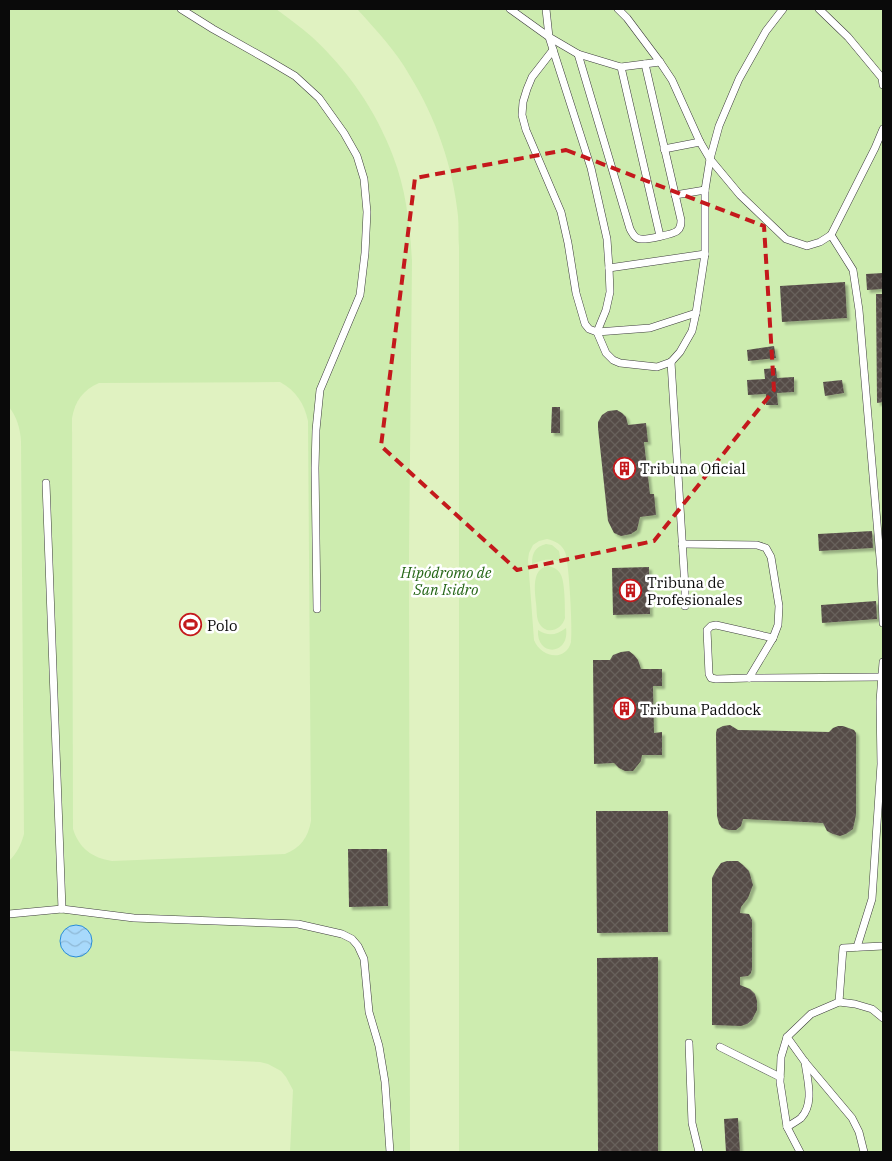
<svg xmlns="http://www.w3.org/2000/svg" width="892" height="1161" font-family="'IBM Plex Serif',serif">
  <style>
    .grass { fill: #cdecaf }
    .pitch { fill: #e0f2c1; fill-rule: evenodd }
    .water { fill: url(#water-waves); stroke: #298dd7 }
    .building { fill: url(#building-cross-hatch); filter: url(#shadow) }
    .lines { fill: none; stroke-linecap: round; stroke-linejoin: round }
    .service-casing { stroke: #3d3d3d; stroke-width: 8 }
    .service { stroke: #fff; stroke-width: 7 }
    .marked { fill: none; stroke: #c4191c; stroke-width: 4; stroke-dasharray: 10 6; stroke-linejoin: round }
    .labels { text-anchor: middle; dominant-baseline: central; stroke-width: 5; stroke-linejoin: round; paint-order: stroke }
    .poi-label { font-size: 15px; fill: #0a0a0a; stroke: #fff; text-anchor: start }
    .park-label { font-size: 15px; font-style: italic; fill: #256617; stroke: #fff }
  </style>
  <defs>
    <pattern id="water-waves" width="16" height="10" patternUnits="userSpaceOnUse" patternTransform="scale(1.25)"><rect width="16" height="10" fill="#a8d9fb"/><path d="M0 5q4-4 8 0t8 0" fill="none" stroke="#8fb9d6"/></pattern>
    <pattern id="building-cross-hatch" width="8" height="8" patternUnits="userSpaceOnUse" patternTransform="scale(1.25)"><rect width="8" height="8" fill="#544c46"/><path d="M0 0l8 8M0 8l8-8" fill="none" stroke="#68615c"/></pattern>
    <filter id="shadow"><feDropShadow dx="3" dy="3" stdDeviation="1" flood-color="#0004"/></filter>
  </defs>
  <rect width="100%" height="100%" fill="#fffbe8"/>
  <rect class="grass" x="9" y="9" width="874" height="1143"/>
  <g class="pitch">
    <path d="M276,9L358,10C377,31 396,51 410,76C436,118 453,167 458,216C459,226 458,237 459,247V1152H410L409,555L412,261C410,226 406,189 393,156C376,111 348,70 312,37C301,27 288,18 276,9Z"/>
    <path d="M280,382C296,391 304,403 308,421L311,821C308,838 300,848 285,854L112,861C92,858 79,848 73,829L72,418C75,401 83,390 99,383Z"/>
    <path d="M9,407C17,417 20,428 21,441L24,834C21,845 17,853 9,861Z"/>
    <path d="M547,539C555,541 562,544 565,552C569,560 573,632 571,642C566,662 541,658 534,640L528,560L529,553L533,545L539,541ZM546,544L552,545L559,551L561,562C550,557 543,560 532,564C532,553 535,547 546,544ZM548,566C554,567 559,570 561,575C565,583 565,608 565,618C562,630 546,636 539,623C536,617 537,609 536,603C535,591 531,569 548,566ZM566,628C570,656 536,657 538,630C549,637 556,635 566,628Z"/>
    <path d="M9,1051L260,1062L268,1064L281,1071L286,1077L293,1090L290,1152H9Z"/>
  </g>
  <circle class="water" cx="76" cy="941" r="16"/>
  <g class="building">
    <path d="M883,273V289L867,290L866,274Z"/>
    <path d="M845,282L847,318L782,322L780,286Z"/>
    <path d="M876,294H883V402L877,403Z"/>
    <path d="M774,346L776,358L748,361L747,350Z"/>
    <path d="M776,368L777,378L794,377V392L777,393L778,405H766V394L748,395L747,380L765,379L764,369Z"/>
    <path d="M842,380L844,393L825,396L823,382Z"/>
    <path d="M552,407H560V433H551Z"/>
    <path d="M617,410L622,413L626,417L628,425L646,423L648,442H644L650,494H654L656,515L640,517L637,530L631,534L621,536L614,533L608,521L598,428V422L602,415L608,411Z"/>
    <path d="M872,531L873,548L819,551L818,534Z"/>
    <path d="M649,567L650,614L613,615L612,568Z"/>
    <path d="M876,601L877,619L822,623L821,605Z"/>
    <path d="M629,651L634,655L638,660L641,669H662V686H653L654,733L662,732V755H642L641,761L633,771H625L619,768L614,763L594,764L593,660H610L613,655L621,652Z"/>
    <path d="M730,725L738,730L829,732L833,728L838,726H843L854,730L856,733V815L853,829L846,834L840,836L833,834L827,831L823,823L743,819L741,826L736,830H729L722,828L719,824L717,816L716,733L717,729L723,726Z"/>
    <path d="M596,811H668V932L597,933Z"/>
    <path d="M348,849H387L388,906L349,907Z"/>
    <path d="M727,861H738L743,865L749,871L753,885L748,898L741,907L740,913L749,914L752,920V969L751,973L748,976L740,977V985L750,989L755,994L757,1001V1010L752,1020L747,1024L741,1026L712,1025V878L716,870L721,863Z"/>
    <path d="M658,957V1152H598L597,958Z"/>
    <path d="M738,1118L740,1152H726L724,1119Z"/>
  </g>
  <g class="lines">
    <defs>
      <g id="service">
        <path d="M181,9L213,29L268,60L295,76L319,98L344,133L357,156L364,179L367,212L365,253L360,295L320,390L316,430L315,468L317,609"/>
        <path d="M510,9L549,37L591,168L607,239L609,268L610,292L606,310L597,332L606,353L613,360L620,363L657,367L671,362L680,352L692,331L696,313L705,254V190L710,159L719,126L739,79L766,31L783,9"/>
        <path d="M546,9L549,37L578,54L621,67L660,62"/>
        <path d="M618,9L627,18L660,62L672,80L700,142L710,159L740,195L786,239L807,246L820,242L831,235L875,148L883,129"/>
        <path d="M819,9L848,37L882,78L883,85"/>
        <path d="M553,50L532,77L527,89L523,102L522,115L526,130L561,212L568,243L576,293L585,324L589,329L597,332L650,328L696,313"/>
        <path d="M578,54L630,229C633,234 635,239 641,239C646,240 674,234 677,231C681,228 681,224 681,220L645,64"/>
        <path d="M621,67L660,236"/>
        <path d="M664,149L700,142"/>
        <path d="M675,195L705,190"/>
        <path d="M831,235L853,270L859,310L881,570L883,623"/>
        <path d="M609,268L705,254"/>
        <path d="M671,362L685,587V606"/>
        <path d="M46,483L62,909"/>
        <path d="M682,544L757,545L766,548L771,557L779,606L778,625L773,638L749,678"/>
        <path d="M773,638L716,625L711,626L707,630L709,674L711,678L716,679L749,678L882,677"/>
        <path d="M9,914L62,909L134,918L298,924L342,934L352,939L358,946L364,959L369,1012L379,1046L385,1082L390,1152"/>
        <path d="M857,947L872,899L881,764L880,701L883,662"/>
        <path d="M839,1002L843,948L883,946"/>
        <path d="M787,1037L805,1062L852,1118L859,1132L864,1152"/>
        <path d="M689,1043L692,1123L699,1152"/>
        <path d="M720,1047L780,1077"/>
        <path d="M787,1127C792,1124 797,1121 801,1118C815,1103 807,1079 805,1062"/>
        <path d="M800,1152L787,1127L780,1082L781,1057L787,1037L811,1014L839,1002L855,1004L872,1009L883,1018"/>
      </g>
    </defs>
    <use href="#service" class="service-casing"/>
    <use href="#service" class="service"/>
  </g>
  <path class="marked" d="M566,150L764,226L774,390L654,541L517,570L381,446L415,178Z"/>
  <defs>
    <symbol id="building-ring" viewBox="-11 -11 22 22"><circle r="9.5" fill="#fff" stroke="#c4191c" stroke-width="1.5"/><path d="M-4-6H4V6H1V3H-1V6H-4ZM-2.5-4.3h1.7v1.8h-1.7ZM.8-4.3h1.7v1.8H.8ZM-2.5-1h1.7V.8h-1.7ZM.8-1h1.7V.8H.8Z" fill="#c4191c"/></symbol>
    <symbol id="stadium-ring" viewBox="-11 -11 22 22"><circle r="9.5" fill="#fff" stroke="#c4191c" stroke-width="1.5"/><path d="M0-5a6.5 5 0 1 0 0 10a6.5 5 0 1 0 0-10ZM-3.5-1.8h7v3.6h-7Z" fill="#c4191c"/></symbol>
  </defs>
  <g fill-rule="evenodd">
    <use href="#building-ring" x="612" y="456" width="25" height="25"/>
    <use href="#building-ring" x="618" y="578" width="25" height="25"/>
    <use href="#stadium-ring" x="178" y="612" width="25" height="25"/>
    <use href="#building-ring" x="612" y="696" width="25" height="25"/>
  </g>
  <g class="labels">
    <g class="poi-label">
      <text x="640" y="468">Tribuna Oficial</text>
      <text x="647" y="582">Tribuna de<tspan x="647" dy="17">Profesionales</tspan></text>
      <text x="207" y="625">Polo</text>
      <text x="640" y="709">Tribuna Paddock</text>
    </g>
    <g class="park-label">
      <text x="446" y="572">Hipódromo de<tspan x="446" dy="17">San Isidro</tspan></text>
    </g>
  </g>
  <rect width="892" height="1161" fill="none" stroke="#0a0a0a" stroke-width="20"/>
</svg>
